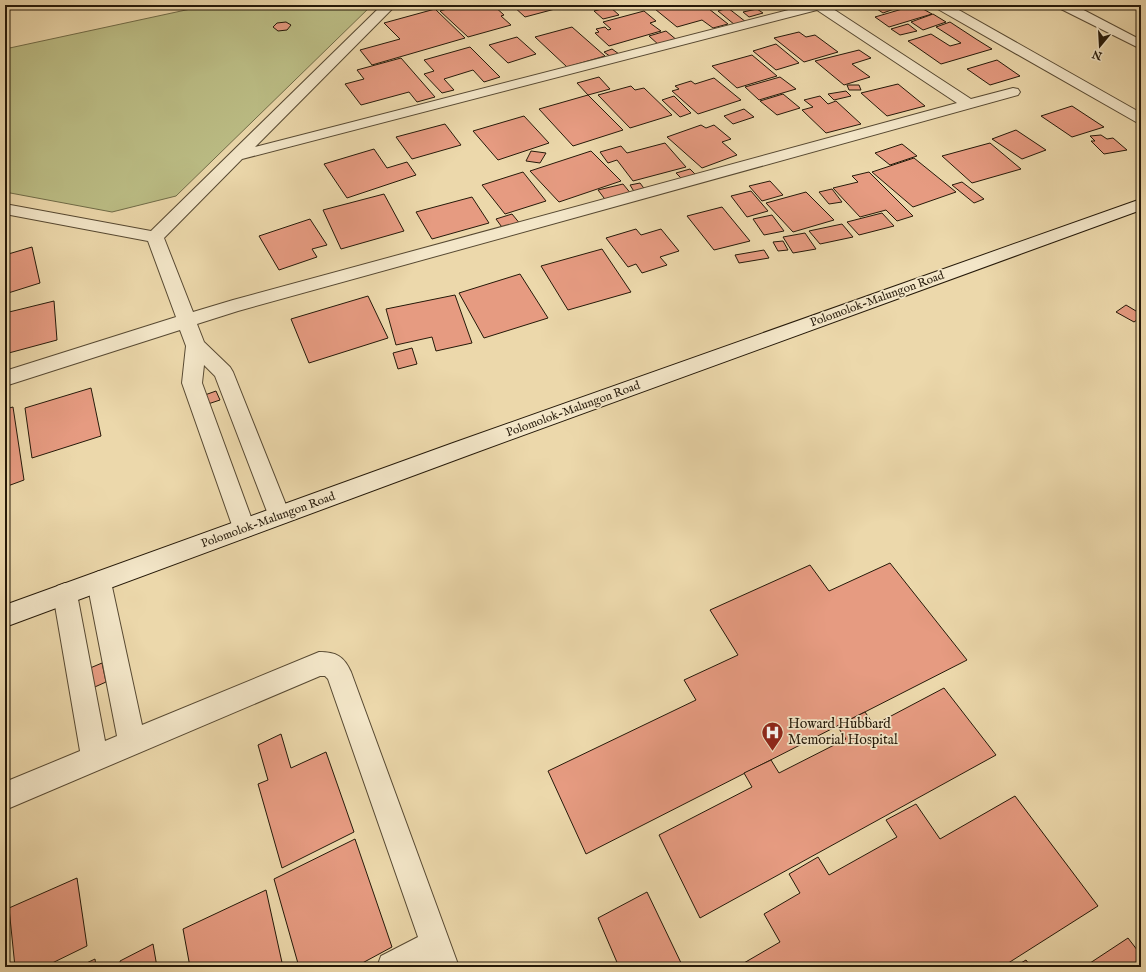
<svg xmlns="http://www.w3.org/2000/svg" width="1146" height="972" font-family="'IM FELL English',serif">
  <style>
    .green { fill: #bcbe86; stroke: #706c48 }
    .building { fill: #e69b81; stroke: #251909 }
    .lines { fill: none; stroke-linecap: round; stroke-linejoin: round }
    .street-casing { stroke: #574932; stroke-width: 2 }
    .secondary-casing { stroke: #251909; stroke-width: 2 }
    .street { fill: #f3e6c8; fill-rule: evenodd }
    .secondary { fill: #f3e6c8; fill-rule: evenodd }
    .labels { text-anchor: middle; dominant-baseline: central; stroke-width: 3.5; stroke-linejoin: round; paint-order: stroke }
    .street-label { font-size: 12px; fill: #251909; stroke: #f3e6c8 }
    .near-poi-label { font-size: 14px; fill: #251909; stroke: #f3e6c8; text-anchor: start }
  </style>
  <rect width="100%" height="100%" fill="#ecd8ab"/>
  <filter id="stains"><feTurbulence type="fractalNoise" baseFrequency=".005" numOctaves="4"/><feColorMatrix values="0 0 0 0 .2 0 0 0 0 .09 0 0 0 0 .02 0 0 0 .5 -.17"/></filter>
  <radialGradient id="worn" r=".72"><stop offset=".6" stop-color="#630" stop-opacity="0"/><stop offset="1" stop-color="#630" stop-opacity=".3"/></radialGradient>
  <path class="green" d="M209,5H372L176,196L112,212L5,192V49Z"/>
  <g class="building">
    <path d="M461,5H493L504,15L501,16L511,25L468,37L440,11Z"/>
    <path d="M512,5H552L550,6L555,9L525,17Z"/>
    <path d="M650,5H704L728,24L713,28L702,20L677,27Z"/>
    <path d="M733,5H756L740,9Z"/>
    <path d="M888,5L894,9L883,13L877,9Z"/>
    <path d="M916,5L932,14L889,27L875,17Z"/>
    <path d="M610,7L619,15L603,19L594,11Z"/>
    <path d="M728,8L746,22L735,25L718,11Z"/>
    <path d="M435,9L465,38L372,65L360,50L400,39L384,23Z"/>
    <path d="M757,9L763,13L749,17L743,12Z"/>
    <path d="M644,11L656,21L650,23L661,31L609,46L595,33L599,32L596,29L605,27L608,30L611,29L603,22Z"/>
    <path d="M933,14L946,22L923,30L911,22Z"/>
    <path d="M286,22L291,25L287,30L278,31L273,27L277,23Z"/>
    <path d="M950,22L976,39L992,49L941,64L908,41L931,34L950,46L961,43L936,27Z"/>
    <path d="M908,24L917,31L900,35L891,29Z"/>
    <path d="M572,27L605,56L567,67L535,37Z"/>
    <path d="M666,31L678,41L660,46L649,36Z"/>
    <path d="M799,32L806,37L815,35L838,52L804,62L774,38Z"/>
    <path d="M517,37L536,54L508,63L489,45Z"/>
    <path d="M776,44L799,63L776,70L753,51Z"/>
    <path d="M470,47L500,77L484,82L473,70L444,79L454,90L442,93L424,74L434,71L424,60Z"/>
    <path d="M612,49L619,54L611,57L604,52Z"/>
    <path d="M859,50L871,58L852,64L870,77L844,85L815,61Z"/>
    <path d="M752,55L777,76L737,88L712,66Z"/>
    <path d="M401,58L435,97L417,102L409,92L361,105L345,84L364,79L357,70Z"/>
    <path d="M997,60L1020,76L990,85L967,69Z"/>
    <path d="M599,77L610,89L588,95L577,83Z"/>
    <path d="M780,77L796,89L759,100L745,87Z"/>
    <path d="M714,78L741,100L698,114L672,91L679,89L675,86L691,81L695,84Z"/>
    <path d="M898,84L925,106L887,116L861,93Z"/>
    <path d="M847,85H859L861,90H849Z"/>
    <path d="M631,86L635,90L644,88L672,115L630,128L598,95Z"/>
    <path d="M846,91L851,96L834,100L828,94Z"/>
    <path d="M783,94L800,108L777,115L760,101Z"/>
    <path d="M588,95L623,130L573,146L539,109Z"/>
    <path d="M674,96L691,113L680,117L662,100Z"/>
    <path d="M820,96L828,104L836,101L861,124L826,133L802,110L813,107L804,100Z"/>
    <path d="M1072,106L1104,127L1072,137L1041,116Z"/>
    <path d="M744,109L754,117L733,124L724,116Z"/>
    <path d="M524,116L549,143L498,160L473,131Z"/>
    <path d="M445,124L461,145L412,159L396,137Z"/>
    <path d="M701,125L706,128L714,125L731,139L722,142L737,155L702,168L667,137Z"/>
    <path d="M1016,130L1046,150L1022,159L992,139Z"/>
    <path d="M1101,135L1107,139L1113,138L1127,150L1104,154L1091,141H1095L1090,136Z"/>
    <path d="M665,143L686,167L633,181L617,160L608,163L600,152L621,146L627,153Z"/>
    <path d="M990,143L1021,169L972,183L942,156Z"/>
    <path d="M902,144L917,156L890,165L875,153Z"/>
    <path d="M374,149L387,168L407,162L416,175L347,198L324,164Z"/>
    <path d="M531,151L546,153L540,163L526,161Z"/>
    <path d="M591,151L621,181L559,202L530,171Z"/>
    <path d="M914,158L956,192L913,207L872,172Z"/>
    <path d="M690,169L698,177L684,181L676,173Z"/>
    <path d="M523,172L546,201L505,214L482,185Z"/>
    <path d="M869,172L913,216L897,221L886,210L860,217L833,188L858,182L852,176Z"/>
    <path d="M770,181L783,195L762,201L749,186Z"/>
    <path d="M962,182L984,199L974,203L952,185Z"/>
    <path d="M640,183L646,191L635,193L630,185Z"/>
    <path d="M623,184L632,195L607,202L598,190Z"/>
    <path d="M832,189L842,202L829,204L819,192Z"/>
    <path d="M751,191L768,211L747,217L731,196Z"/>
    <path d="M806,192L834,220L793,232L766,203Z"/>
    <path d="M384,194L404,231L341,249L323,210Z"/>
    <path d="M472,197L489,223L432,239L416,212Z"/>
    <path d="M722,207L750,241L714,250L687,216Z"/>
    <path d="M882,213L894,226L859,235L847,222Z"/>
    <path d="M512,214L521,225L504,230L496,219Z"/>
    <path d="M772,215L784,231L764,235L753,219Z"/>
    <path d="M310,219L327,245L312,249L317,257L279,270L259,236Z"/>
    <path d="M842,224L853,237L820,244L809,231Z"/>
    <path d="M636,229L641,235L661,229L679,251L660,257L667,265L642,273L636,264L628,267L606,238Z"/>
    <path d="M805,233L816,249L793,253L783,237Z"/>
    <path d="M783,241L788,250L778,251L773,242Z"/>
    <path d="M32,247L40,283L5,294V255Z"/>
    <path d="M602,249L631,292L568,310L541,266Z"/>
    <path d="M764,250L769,258L739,263L735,255Z"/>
    <path d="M520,274L548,318L484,338L459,293Z"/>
    <path d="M455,295L472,343L436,351L432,337L396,345L386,309Z"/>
    <path d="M368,296L388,338L309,363L291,319Z"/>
    <path d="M54,301L57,340L5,354V313Z"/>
    <path d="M1126,305L1141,314V317L1134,322L1116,312Z"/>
    <path d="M412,348L417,364L398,369L393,353Z"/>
    <path d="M91,388L101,436L32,458L25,408Z"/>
    <path d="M216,391L220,400L205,405L202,396Z"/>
    <path d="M13,407L24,480L5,487V409Z"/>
    <path d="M890,563L967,660L586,854L548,771L696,700L684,680L738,655L710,610L810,565L829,591Z"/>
    <path d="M102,663L106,682L88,690L83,671Z"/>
    <path d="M944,688L996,755L700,918L659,835L752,787L744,773L771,760L779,773L846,739L837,726L865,712L874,725Z"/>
    <path d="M281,734L291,768L326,752L354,832L282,868L258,784L268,780L258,745Z"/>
    <path d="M1015,796L1098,906L1002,967H737L780,942L764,914L800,893L789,874L818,857L829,875L897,837L886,820L916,804L940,839Z"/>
    <path d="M355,839L392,947L355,967H299L274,879Z"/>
    <path d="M77,878L87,946L44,967H15L9,908Z"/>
    <path d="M266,890L283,967H190L183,929Z"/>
    <path d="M647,892L683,967H619L598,918Z"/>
    <path d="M1128,938L1141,955V967H1084Z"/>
    <path d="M153,944L157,967H121L120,961Z"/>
    <path d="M95,959L96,967H78Z"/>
    <path d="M1026,960L1031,967H1014Z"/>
  </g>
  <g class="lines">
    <defs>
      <g id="street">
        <path d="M382,5H396L255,147L808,5H827L971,99L1013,88L1018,89L1020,92L1018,95L238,311L197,324L204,342L230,367L233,372L290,515L287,522L279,524L271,522L215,376L204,365L202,383L255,528L252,535L244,538L236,535L233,528L182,383L186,346L180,330L5,386V371L176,317L148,241L5,214V204L151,231ZM817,10L957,103L233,300L193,312L164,238L242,159Z"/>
        <path d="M934,5H950L1141,113V124L1136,122L936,8Z"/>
        <path d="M1057,5H1074L1141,40V49L1059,8Z"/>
        <path d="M99,571L107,575L111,582L142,725L319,652C336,652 344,656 351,672L459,967H429L428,965L424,967H377L381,956L418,937L328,679L325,676H320L5,810V782L80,751L53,594L57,586L65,583L73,586L77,594L105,741L117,736L87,582L91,575Z"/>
      </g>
      <path id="secondary" d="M1141,199V210L469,455L5,627V605L453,443Z"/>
    </defs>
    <use href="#street" class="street-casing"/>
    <use href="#secondary" class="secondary-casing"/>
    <use href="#street" class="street"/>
    <use href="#secondary" class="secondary"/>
  </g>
  <defs>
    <symbol id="hospital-pin" viewBox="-11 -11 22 30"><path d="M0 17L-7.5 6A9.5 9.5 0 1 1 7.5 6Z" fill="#8f2418" stroke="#f3e6c8"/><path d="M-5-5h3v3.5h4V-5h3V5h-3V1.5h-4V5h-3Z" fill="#fff"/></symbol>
  </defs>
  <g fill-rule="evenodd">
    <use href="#hospital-pin" x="760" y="720" width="25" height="34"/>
  </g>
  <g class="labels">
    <g class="street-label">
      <text transform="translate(877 299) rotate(-20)">Polomolok-Malungon Road</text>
      <text transform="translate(573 409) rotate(-20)">Polomolok-Malungon Road</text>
      <text transform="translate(268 520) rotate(-20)">Polomolok-Malungon Road</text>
    </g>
    <g class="near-poi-label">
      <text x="788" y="724">Howard Hubbard<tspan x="788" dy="16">Memorial Hospital</tspan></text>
    </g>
  </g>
  <rect width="1146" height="972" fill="none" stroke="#ecd8ab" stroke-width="20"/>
  <rect x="6" y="6" width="1134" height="960" fill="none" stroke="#251909" stroke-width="2"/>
  <rect x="10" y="10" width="1126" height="952" fill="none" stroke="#251909"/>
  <g transform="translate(1100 46) rotate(198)" stroke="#f3e6c8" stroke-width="3" paint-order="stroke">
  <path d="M0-3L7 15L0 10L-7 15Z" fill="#251909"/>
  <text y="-6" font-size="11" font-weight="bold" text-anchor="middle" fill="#251909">N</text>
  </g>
  <rect width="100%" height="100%" filter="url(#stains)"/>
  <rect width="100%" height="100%" fill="url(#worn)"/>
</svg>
